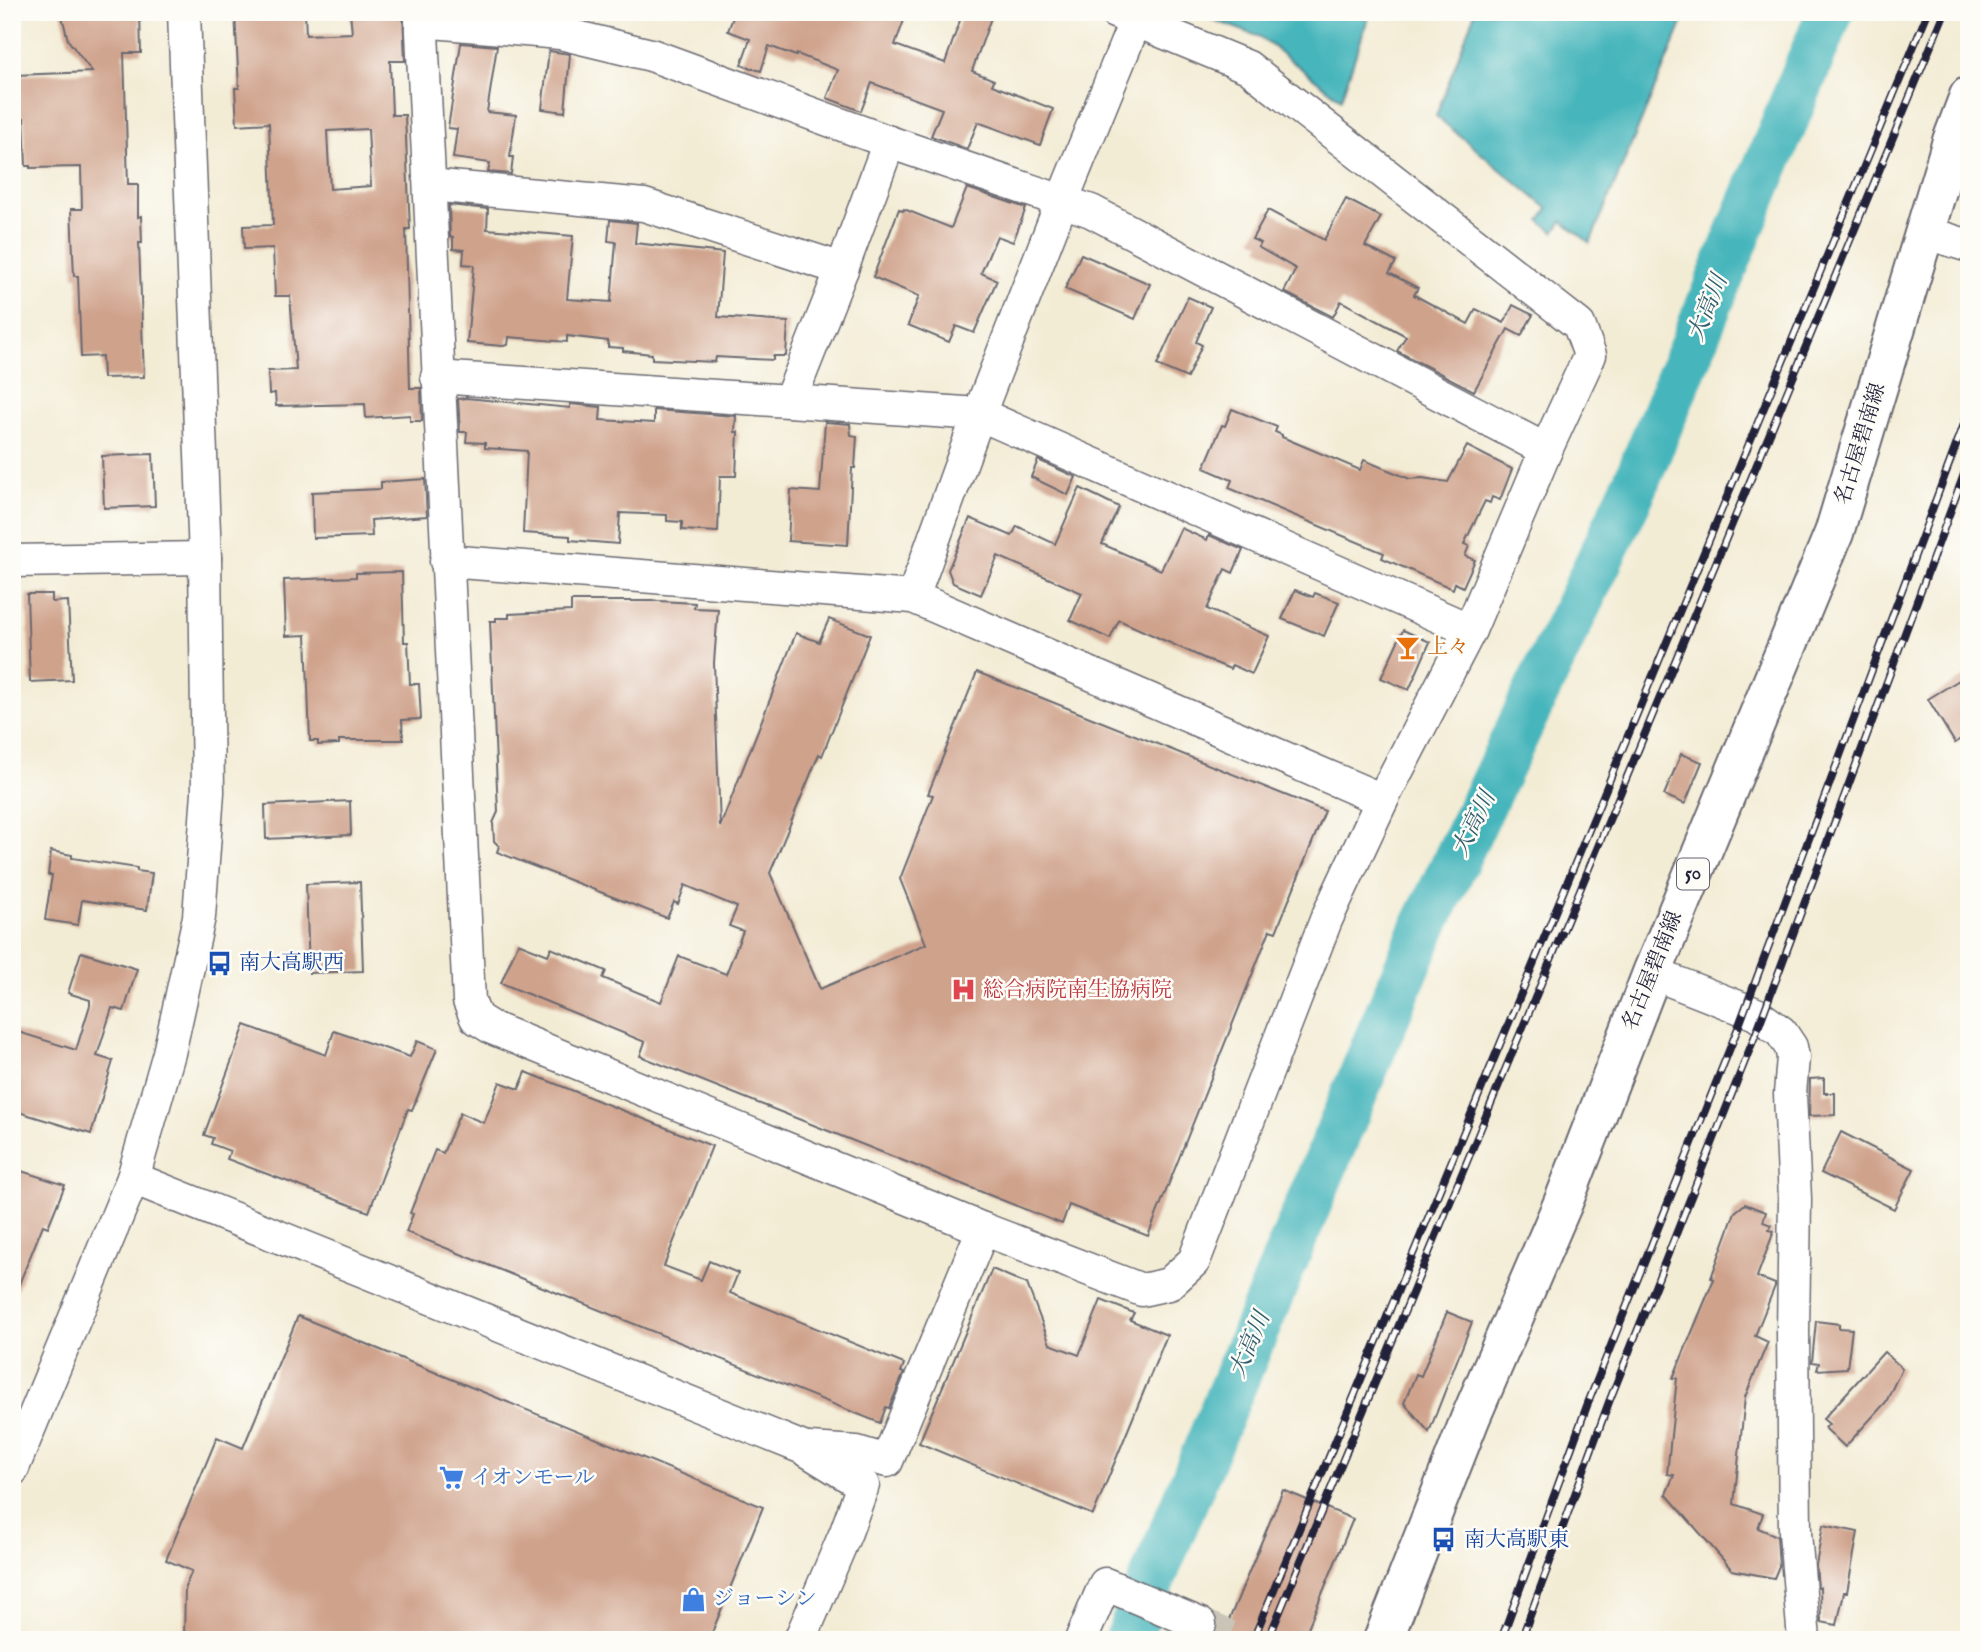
<svg xmlns="http://www.w3.org/2000/svg" width="1981" height="1652" font-family="'IM FELL English','Noto Serif JP',serif">
  <style>
    .water { fill: #46b6bc; stroke: #346c7c; stroke-width: 2 }
    .lines { fill: none; stroke-linecap: round; stroke-linejoin: round }
    .river { stroke: #46b6bc; stroke-width: 47 }
    .building { fill: #cfa28b; fill-rule: evenodd }
    .minor-tunnel { stroke: #c9c4b6; stroke-width: 32; stroke-dasharray: 32 16; stroke-linecap: butt }
    .minor-casing { stroke: #6b6971; stroke-width: 35 }
    .major-casing { stroke: #6b6971; stroke-width: 42 }
    .minor { stroke: #fff; stroke-width: 32 }
    .major { stroke: #fff; stroke-width: 38 }
    .rail-casing { stroke: #22223b; stroke-width: 8 }
    .rail { stroke: #fdfcf7; stroke-width: 5; stroke-dasharray: 16; stroke-linecap: butt }
    .labels { text-anchor: middle; dominant-baseline: central; stroke-width: 5; stroke-linejoin: round; paint-order: stroke }
    .shield { fill: #fdfcf7; stroke: #646373; stroke-width: 2 }
    .shield-label { font-size: 19px; font-weight: bold; fill: #22223b }
    .street-label { font-size: 21px; fill: #22223b; stroke: #fdfcf7 }
    .food-label { font-size: 21px; fill: #c56008; stroke: #fdfcf7; text-anchor: start }
    .transit-label { font-size: 21px; fill: #164399; stroke: #fdfcf7; text-anchor: start }
    .health-label { font-size: 21px; fill: #be3a42; stroke: #fdfcf7; text-anchor: start }
    .shop-label { font-size: 21px; fill: #366cbe; stroke: #fdfcf7; text-anchor: start }
    .water-label { font-size: 23px; font-style: italic; fill: #305d6f; stroke: #fdfcf7 }
  </style>
  <rect width="100%" height="100%" fill="#fdfcf7"/>
  <filter id="ink" filterUnits="userSpaceOnUse"><feTurbulence type="fractalNoise" baseFrequency=".0143" numOctaves="2"/><feDisplacementMap in="SourceGraphic" scale="14" xChannelSelector="R" yChannelSelector="G"/><feConvolveMatrix kernelMatrix="1 2 1 2 8 2 1 2 1" color-interpolation-filters="sRGB"/></filter>
  <filter id="wash" filterUnits="userSpaceOnUse"><feTurbulence type="fractalNoise" baseFrequency=".00686" numOctaves="4" result="noise"/><feDisplacementMap in="SourceGraphic" scale="28" xChannelSelector="R" yChannelSelector="G"/><feGaussianBlur stdDeviation="1.57" result="paint"/><feColorMatrix in="noise" values="0 0 0 0 0 0 0 0 0 0 0 0 0 0 0 0 0 1.4 0 .05"/><feComposite in="paint" operator="in"/></filter>
  <g filter="url(#wash)">
    <rect width="100%" height="100%" fill="#f3ecd5"/>
    <g class="water">
      <path d="M1192,12H1370L1341,99L1260,37Z"/>
      <path d="M1475,12H1687L1590,243L1562,221L1554,232L1540,221L1548,209L1436,116Z"/>
    </g>
    <g class="lines">
      <path class="river" d="M1127,1640L1423,929L1632,492L1830,12"/>
    </g>
    <g id="blocks">
      <g class="building">
        <path d="M61,12H140L141,53H124L128,184H138V217L141,216L142,243H139L144,377L103,378L102,356L81,357L78,276H74L71,209H82L81,167L30,168V166H26L24,118H16L15,75L92,72L68,40Z"/>
        <path d="M235,12H305L306,35L352,33L350,12H403L405,61H390L392,115H405L410,229H406L410,388H421L422,421H410V415L366,418L365,404L276,406L275,393L269,394L268,371L296,370L290,296H275L273,248L244,249L243,226L273,225L269,123L237,125L235,88H239ZM368,129L371,186L330,189L327,131Z"/>
        <path d="M735,12H907L895,45L945,63L963,12H993L972,71L994,80L992,85L1053,109L1040,145L978,122L967,149L931,136L942,109L872,83L861,111L827,98L838,70L797,54L796,56L769,46L761,71L741,65L750,39L728,31Z"/>
        <path d="M461,43L497,46L487,112L516,115L510,157H513L511,174L488,172L490,163L453,158L457,129L448,128Z"/>
        <path d="M549,51L570,54L565,112L542,109Z"/>
        <path d="M967,188L1026,208L1013,242L997,236L981,273L997,280L974,333L956,326L949,342L908,325L919,296L873,277L899,209L903,211L904,209L951,228Z"/>
        <path d="M1346,199L1381,217L1365,246L1396,262L1389,273L1418,288L1414,295L1468,324L1476,309L1504,323L1513,305L1533,315L1521,336L1508,329L1474,391L1397,351L1406,336L1341,301L1333,317L1284,292L1296,269L1258,247L1261,243L1252,239L1268,210L1324,240Z"/>
        <path d="M449,205L488,209L487,229L573,236L567,299L611,302L616,242L608,241L610,220L637,223L635,243L723,253L718,317L788,322L786,356H773V360L716,357L715,362L652,359V354L623,351V348L608,347V341L567,336V342L509,337L508,345L503,346L467,343L474,265L463,264L464,250L453,249V237H450Z"/>
        <path d="M1081,254L1150,284L1135,319L1065,289Z"/>
        <path d="M1188,297L1211,307L1196,342L1202,345L1187,378L1157,365Z"/>
        <path d="M466,398L570,408V404L601,407L600,420L654,423V410L736,416L735,432H738L736,476H720L718,532L682,530V522L667,521V515L620,513L618,544L570,540V536L523,533L527,451L485,448V443L466,442L467,432H460L458,399Z"/>
        <path d="M1232,409L1277,427L1275,432L1282,435V437L1360,470L1364,460L1410,479L1422,478L1448,482L1467,446L1512,469L1500,500L1492,497L1490,503L1485,501L1464,544L1469,546L1465,556L1475,560L1463,587L1455,583L1453,589L1382,558L1384,553L1229,488L1232,480L1204,468L1222,425L1225,426Z"/>
        <path d="M825,422L850,424L851,435L857,436L855,468H852L848,545L788,541L791,490L820,492Z"/>
        <path d="M153,454L155,506L104,508L102,456Z"/>
        <path d="M1038,460L1076,477L1068,495L1031,477Z"/>
        <path d="M425,479L427,516L371,520L372,536L313,538L312,492L381,489V482Z"/>
        <path d="M1080,488L1119,507L1102,544L1161,570L1181,528L1207,540L1209,535L1243,550L1233,573L1225,569L1207,609L1269,636L1252,674L1232,665L1230,669L1208,660L1119,620L1110,639L1070,620L1082,593L998,556L981,595L953,583L948,570L970,518L1012,536L1017,526L1055,544Z"/>
        <path d="M402,572L404,642H408L410,684H419L421,719L402,720L403,740H339V744L318,745V741H310L306,635L286,636L284,580L356,577V573Z"/>
        <path d="M1295,590L1313,597L1315,593L1339,602L1324,636L1282,619Z"/>
        <path d="M27,594H52V602L68,601L72,680L30,682Z"/>
        <path d="M571,601H659L695,603L694,608L718,609L714,663L720,827L796,633L819,642L829,619L870,635L822,756L819,754L770,873L820,989L926,944L900,879L933,795L928,794L977,672L1325,811L1276,932L1270,930L1148,1236L1069,1205L1062,1224L640,1056L645,1042L501,983L518,943L548,955L551,948L606,971L603,978L661,1002L679,956L726,974L743,931L729,926L737,907L685,885L678,904L674,902L667,918L497,852L499,846L494,841L493,823L498,812L490,621H496V618H509V614L571,611Z"/>
        <path d="M1403,630L1430,642L1409,690L1381,678Z"/>
        <path d="M1969,674V734L1955,743L1928,699Z"/>
        <path d="M1681,754L1702,762L1685,804L1664,795Z"/>
        <path d="M350,801L351,835L266,839L265,805Z"/>
        <path d="M51,851L72,855V858L137,868V871L152,873L147,910L82,900L78,925L45,920L52,875H48Z"/>
        <path d="M360,882L363,971L309,973L306,884Z"/>
        <path d="M81,952L137,969L124,1011L112,1008L97,1056L113,1061L91,1134L12,1110V1030L76,1050L90,1005V1000L68,993Z"/>
        <path d="M245,1025L326,1055L334,1031L410,1057L417,1041L437,1049L412,1110L408,1109L369,1212L227,1159L230,1151L211,1144L213,1138L204,1135Z"/>
        <path d="M526,1072L712,1146L664,1266L701,1280L709,1261L738,1273L730,1293L904,1364L901,1372L904,1373L889,1408L886,1407L880,1423L406,1232L413,1214L410,1213L435,1150L443,1153L460,1113L484,1123L500,1082L519,1089Z"/>
        <path d="M1824,1078V1093H1835V1115L1809,1116L1810,1079Z"/>
        <path d="M1841,1132L1914,1169L1894,1209L1821,1173Z"/>
        <path d="M12,1168L65,1185L48,1227L43,1225L13,1299Z"/>
        <path d="M1745,1204L1766,1212L1763,1222L1771,1225L1769,1230L1774,1231L1757,1277L1775,1284V1286L1755,1336L1768,1342L1745,1397L1734,1504L1763,1514L1758,1528L1777,1536L1779,1566L1774,1578L1732,1570L1666,1494L1674,1475L1667,1474L1677,1378H1673L1714,1279L1711,1278L1735,1212Z"/>
        <path d="M992,1269L1027,1284L1050,1344L1079,1355L1101,1300L1134,1313L1130,1320L1167,1335L1093,1515L919,1443Z"/>
        <path d="M1447,1312L1472,1322L1429,1432L1404,1403L1416,1374L1421,1376Z"/>
        <path d="M298,1316L763,1507L709,1640H184L185,1587L192,1571L166,1560L217,1437L243,1448Z"/>
        <path d="M1816,1321L1839,1324V1328L1852,1329L1847,1368L1817,1370L1819,1363L1812,1362Z"/>
        <path d="M1884,1352L1902,1368L1886,1402L1845,1447L1825,1428L1829,1424L1823,1419Z"/>
        <path d="M1283,1490L1353,1519L1303,1640H1209L1217,1632L1218,1621L1227,1625Z"/>
        <path d="M1823,1525L1858,1532L1847,1592H1844L1837,1625L1821,1622L1820,1587H1818L1816,1565Z"/>
      </g>
    </g>
  </g>
  <g filter="url(#ink)">
    <use href="#blocks" fill-opacity="0" stroke="#6b6971" stroke-width="2"/>
    <g class="lines">
      <path class="minor-tunnel" d="M1200,1624L1238,1640"/>
      <defs>
        <g id="minor">
          <path d="M421,12L469,1001L476,1018L492,1028L983,1229L1142,1290L1169,1284L1194,1261L1326,920L1382,800L1470,630L1546,450L1590,355L1579,325L1248,67L1115,12"/>
          <path d="M421,21L560,33L651,55L889,142L1091,211L1546,450"/>
          <path d="M430,185L644,205L842,269"/>
          <path d="M1924,232L1969,246"/>
          <path d="M437,377L979,414L1470,630"/>
          <path d="M790,400L842,269L889,142"/>
          <path d="M12,561L205,558"/>
          <path d="M446,561L913,597L1382,800"/>
          <path d="M913,597L979,414L1062,201L1139,12"/>
          <path d="M1652,973L1756,1014L1781,1032L1791,1047L1793,1057L1790,1094L1795,1199L1793,1332L1795,1533L1804,1640"/>
          <path d="M133,1178L803,1448L863,1485L846,1532L800,1640"/>
          <path d="M809,1449L857,1452L887,1461L983,1229"/>
          <path d="M12,1470L133,1178L169,1053L199,917L208,792L205,558L184,12"/>
          <path d="M1081,1640L1105,1584L1200,1624"/>
        </g>
        <path id="major" d="M1383,1640L1470,1419L1563,1203L1652,973L1834,533L1952,141L1969,96"/>
      </defs>
      <use href="#minor" class="minor-casing"/>
      <use href="#major" class="major-casing"/>
      <use href="#minor" class="minor"/>
      <use href="#major" class="major"/>
      <defs>
        <g id="rail">
          <path d="M1253,1640L1928,12"/>
          <path d="M1268,1640L1945,12"/>
          <path d="M1501,1640L1588,1403L1738,1028L1969,411"/>
          <path d="M1521,1640L1609,1402L1755,1036L1969,461"/>
        </g>
      </defs>
      <use href="#rail" class="rail-casing"/>
      <use href="#rail" class="rail"/>
    </g>
  </g>
  <defs>
    <symbol id="bar-bare" viewBox="-9 -9 18 18"><path d="M-6-5H6L.8 .8V4.5H3.5V6h-7V4.5H-.8V.8Z" fill="#e8710a" stroke="#fdfcf7" stroke-width="2.5" paint-order="stroke"/></symbol>
    <symbol id="bus-bare" viewBox="-9 -9 18 18"><path d="M-5-6H5V4H4V6H2V4H-2V6H-4V4H-5ZM-3.5-4V0h7V-4ZM-3.5 1.2v1.5H-2V1.2ZM2 1.2v1.5H3.5V1.2Z" fill="#1a4fb4" stroke="#fdfcf7" stroke-width="2.5" paint-order="stroke"/></symbol>
    <symbol id="hospital-bare" viewBox="-9 -9 18 18"><path d="M-5-5h3v3.5h4V-5h3V5h-3V1.5h-4V5h-3Z" fill="#e0444e" stroke="#fdfcf7" stroke-width="2.5" paint-order="stroke"/></symbol>
    <symbol id="supermarket-bare" viewBox="-9 -9 18 18"><path d="M-6-5.5h2.5l.6 2H6L4.5 2H-2.5L-4.4-4H-6ZM-1.5 3.2a1.3 1.3 0 1 0 .1 0ZM3 3.2a1.3 1.3 0 1 0 .1 0Z" fill="#3f7fe0" stroke="#fdfcf7" stroke-width="2.5" paint-order="stroke"/></symbol>
    <symbol id="shop-bare" viewBox="-9 -9 18 18"><path d="M-5-2.5h2.3a2.7 3.5 0 0 1 5.4 0H5L5.5 6h-11ZM-1.5-2.5h3a1.5 2.3 0 0 0-3 0Z" fill="#3f7fe0" stroke="#fdfcf7" stroke-width="2.5" paint-order="stroke"/></symbol>
  </defs>
  <g fill-rule="evenodd">
    <use href="#bar-bare" x="1390" y="630" width="35" height="35"/>
    <use href="#bus-bare" x="202" y="946" width="35" height="35"/>
    <use href="#hospital-bare" x="946" y="972" width="35" height="35"/>
    <use href="#supermarket-bare" x="434" y="1460" width="35" height="35"/>
    <use href="#bus-bare" x="1426" y="1522" width="35" height="35"/>
    <use href="#shop-bare" x="676" y="1582" width="35" height="35"/>
  </g>
  <g class="labels">
    <rect class="shield" x="1677" y="858.5" width="32" height="31" rx="5"/>
    <g class="shield-label">
      <text x="1693" y="874">50</text>
    </g>
    <g class="street-label">
      <text transform="translate(1861 444) rotate(-73)">名古屋碧南線</text>
      <text transform="translate(1653 971) rotate(-68)">名古屋碧南線</text>
    </g>
    <g class="food-label">
      <text x="1427" y="647">上々</text>
    </g>
    <g class="transit-label">
      <text x="239" y="963">南大高駅西</text>
      <text x="1464" y="1540">南大高駅東</text>
    </g>
    <g class="health-label">
      <text x="983" y="990">総合病院南生協病院</text>
    </g>
    <g class="shop-label">
      <text x="471" y="1478">イオンモール</text>
      <text x="713" y="1599">ジョーシン</text>
    </g>
    <g class="water-label">
      <text transform="translate(1708 308) rotate(-68)">大高川</text>
      <text transform="translate(1474 824) rotate(-64)">大高川</text>
      <text transform="translate(1250 1345) rotate(-67)">大高川</text>
    </g>
  </g>
  <rect width="1981" height="1652" fill="none" stroke="#fdfcf7" stroke-width="42"/>
</svg>
